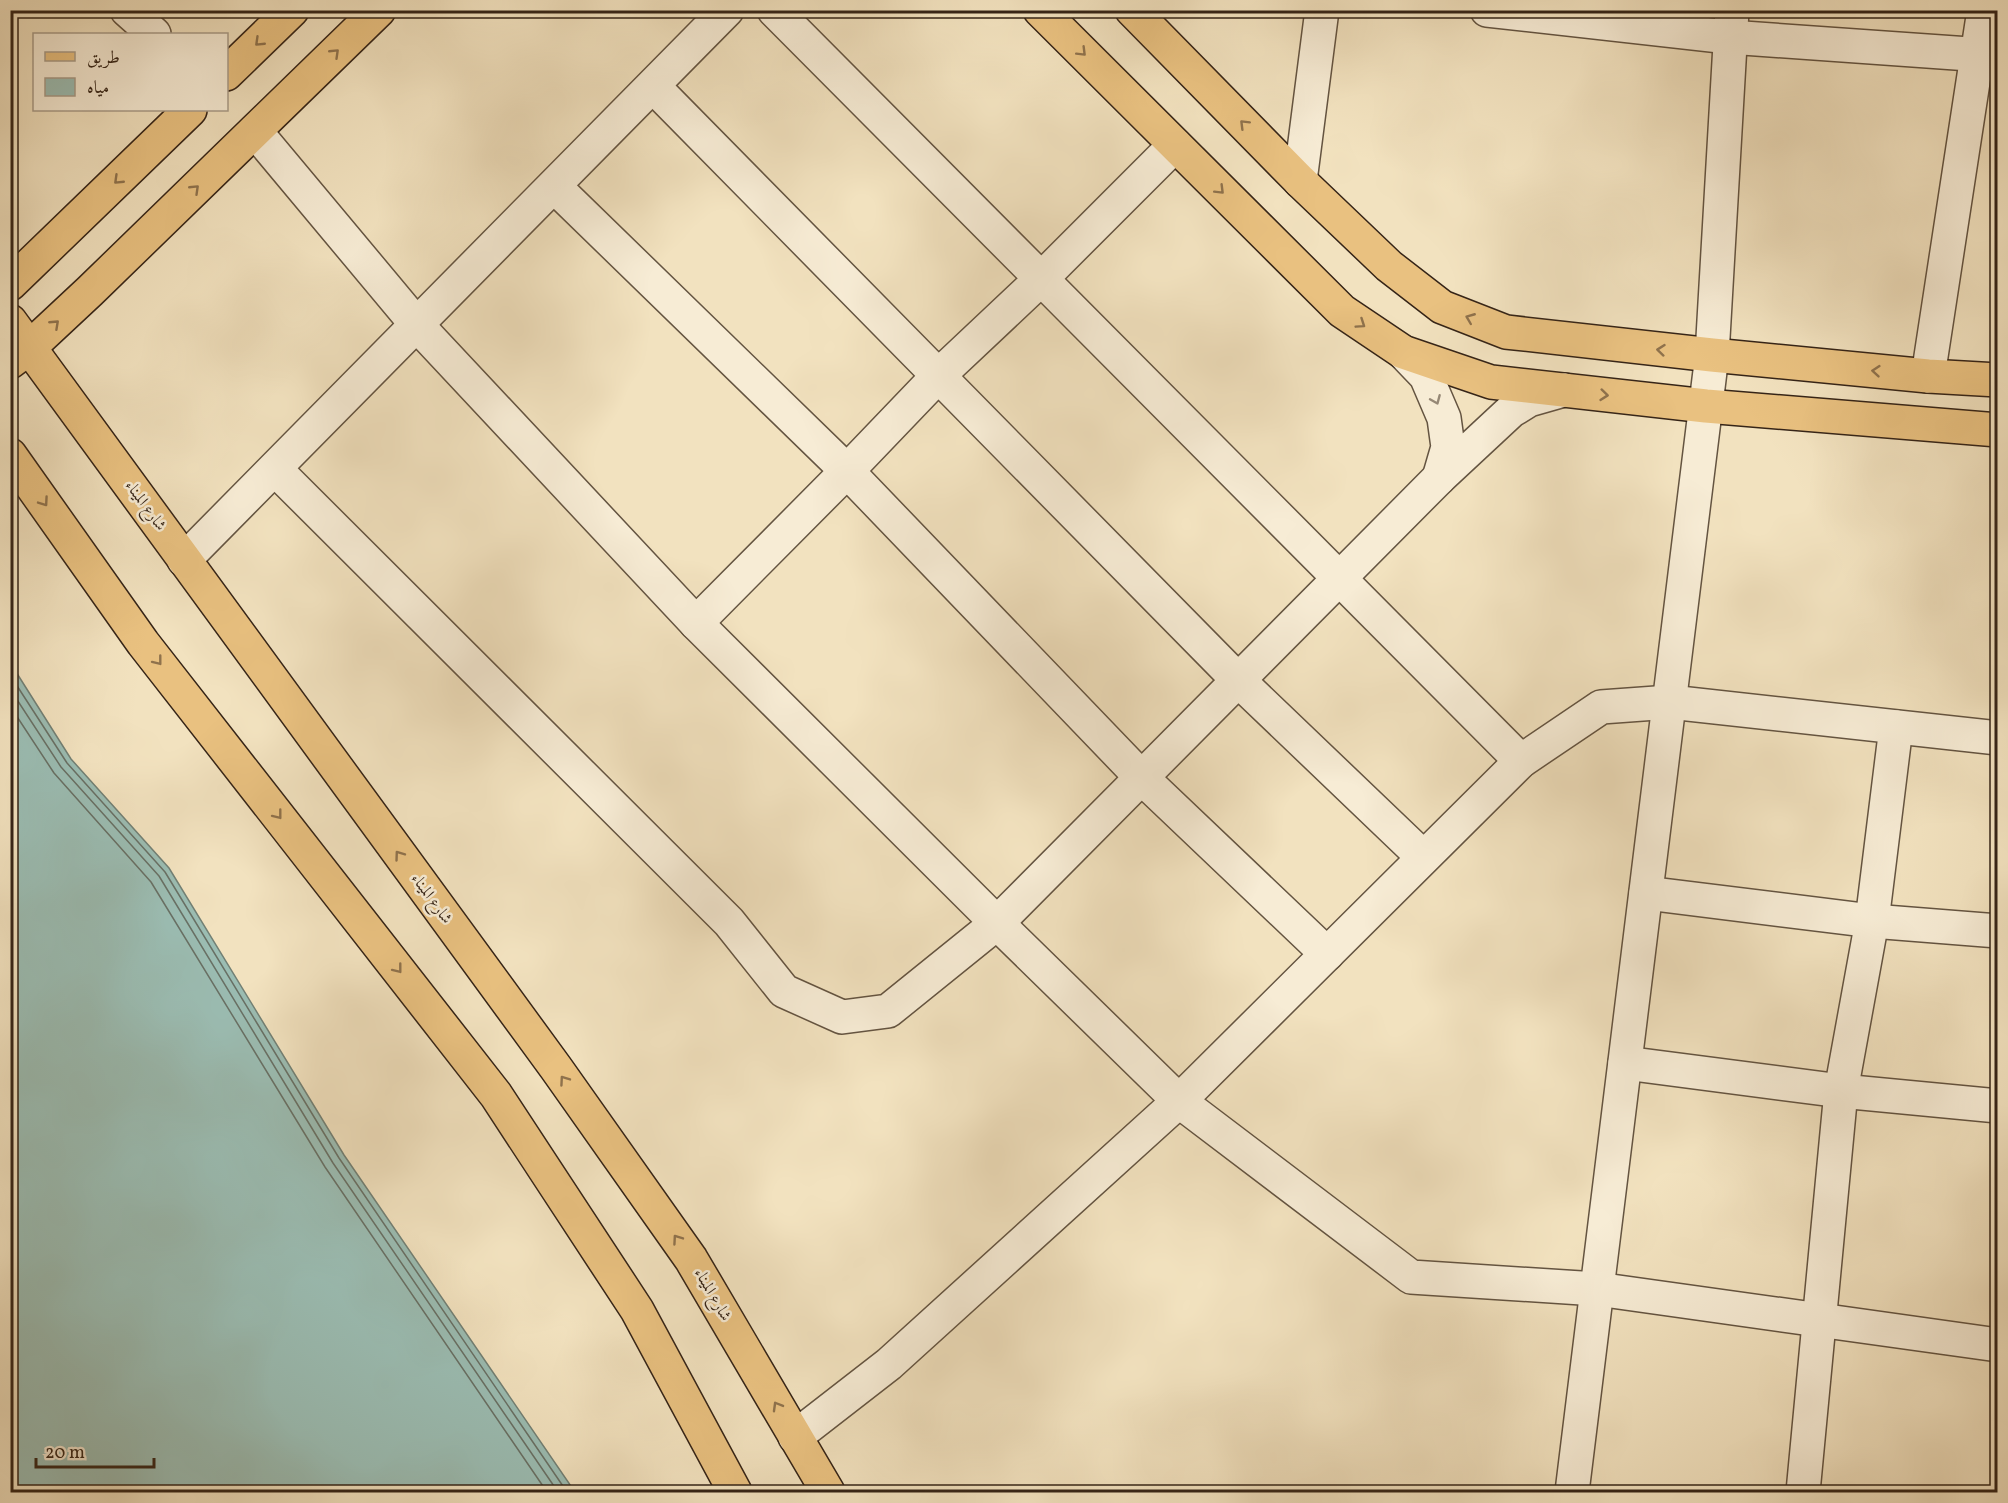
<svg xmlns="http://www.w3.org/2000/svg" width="2008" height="1503" font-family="Vollkorn,Amiri,serif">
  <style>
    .water { fill: #9bbdb3; stroke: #728075; stroke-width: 1.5 }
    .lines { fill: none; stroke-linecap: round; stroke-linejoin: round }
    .shore { stroke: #687065; stroke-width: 1.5 }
    .minor-casing { stroke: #645441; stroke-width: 36 }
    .major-casing { stroke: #352417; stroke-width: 36 }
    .minor { stroke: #f7ecd5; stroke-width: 33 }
    .major { stroke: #e9c180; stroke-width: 33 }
    .oneway { stroke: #8f724c }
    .oneway2 { stroke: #968876 }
    .labels { text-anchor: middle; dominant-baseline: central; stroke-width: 5; stroke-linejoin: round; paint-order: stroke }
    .street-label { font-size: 16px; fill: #352417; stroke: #f7ecd5 }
  </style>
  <rect width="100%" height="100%" fill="#f2e2bf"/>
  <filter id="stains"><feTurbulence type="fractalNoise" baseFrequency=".00333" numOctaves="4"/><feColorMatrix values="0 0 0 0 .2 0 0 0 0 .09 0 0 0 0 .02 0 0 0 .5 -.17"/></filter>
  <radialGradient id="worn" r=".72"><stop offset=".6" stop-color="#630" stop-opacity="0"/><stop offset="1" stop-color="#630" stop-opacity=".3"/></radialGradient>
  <path class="water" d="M11,664L71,759L169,868L344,1155L575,1492H11Z"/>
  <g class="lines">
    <g class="shore">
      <path d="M10,675L67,763L165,872L339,1158L567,1492"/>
      <path d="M10,689L61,767L159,876L333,1163L558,1492"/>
      <path d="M10,706L54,773L151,882L325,1167L547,1492"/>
    </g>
    <defs>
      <g id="minor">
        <path d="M127,10L154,34"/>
        <path d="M774,10L1521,761"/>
        <path d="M1487,10L1729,37L1998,56"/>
        <path d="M653,86L1238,680L1423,857"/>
        <path d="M255,131L417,325L696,623L997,923L1179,1101L1411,1277L1597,1289L1998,1345"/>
        <path d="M1300,181L1322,10"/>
        <path d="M554,186L847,471L1142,778L1327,954"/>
        <path d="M1403,352L1426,376L1444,418L1448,447L1439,478L1511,411L1529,400L1564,390"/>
        <path d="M1928,376L1984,10"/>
        <path d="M275,469L729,922L784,991L842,1017L888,1011L997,923L1439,478"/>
        <path d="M184,560L727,10"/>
        <path d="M696,623L847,471L938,376L1041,279L1175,145"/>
        <path d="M1646,893L1872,921L1998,931"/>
        <path d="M1625,1063L1841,1091L1998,1106"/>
        <path d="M795,1437L889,1364L1179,1101L1521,761L1601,707L1670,702L1998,738"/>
        <path d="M1572,1492L1712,355L1732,10"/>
        <path d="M1803,1492L1841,1091L1872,921L1896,727"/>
      </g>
      <g id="major">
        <path d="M1040,10L1342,311L1403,352L1491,382L1706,406L1998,430"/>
        <path d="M1132,10L1300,181L1389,266L1442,307L1506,332L1712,355L1928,376L1998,380"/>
        <path d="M226,74L292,10"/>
        <path d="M10,284L190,110"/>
        <path d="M10,321L556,1068L691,1259L828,1492"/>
        <path d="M10,362L30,347L90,291L379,10"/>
        <path d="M10,455L143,643L496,1095L637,1310L735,1492"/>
      </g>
    </defs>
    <use href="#minor" class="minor-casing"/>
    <use href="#major" class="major-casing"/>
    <use href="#minor" class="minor"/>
    <use href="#major" class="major"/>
  </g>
  <defs><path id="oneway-chevron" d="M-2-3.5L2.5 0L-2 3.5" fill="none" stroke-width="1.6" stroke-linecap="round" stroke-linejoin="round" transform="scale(1.5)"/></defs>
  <g class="oneway">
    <use href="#oneway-chevron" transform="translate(259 42) rotate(136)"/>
    <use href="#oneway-chevron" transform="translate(1082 52) rotate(45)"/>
    <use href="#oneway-chevron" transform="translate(335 53) rotate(-44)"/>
    <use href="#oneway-chevron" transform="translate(1244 124) rotate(-135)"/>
    <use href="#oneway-chevron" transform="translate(118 180) rotate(136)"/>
    <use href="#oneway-chevron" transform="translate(195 189) rotate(-44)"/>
    <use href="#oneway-chevron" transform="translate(1220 190) rotate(45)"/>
    <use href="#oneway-chevron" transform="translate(1470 318) rotate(-158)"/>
    <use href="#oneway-chevron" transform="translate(55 324) rotate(-43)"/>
    <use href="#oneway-chevron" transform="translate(1361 324) rotate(34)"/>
    <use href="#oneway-chevron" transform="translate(1661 350) rotate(-174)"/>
    <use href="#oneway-chevron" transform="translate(1876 371) rotate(-175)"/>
    <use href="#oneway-chevron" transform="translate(1604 395) rotate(6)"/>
    <use href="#oneway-chevron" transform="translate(44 502) rotate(55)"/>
    <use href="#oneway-chevron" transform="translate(158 661) rotate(52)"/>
    <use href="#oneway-chevron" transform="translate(278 815) rotate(52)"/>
    <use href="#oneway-chevron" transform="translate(399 855) rotate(-126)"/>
    <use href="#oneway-chevron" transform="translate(398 969) rotate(52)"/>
    <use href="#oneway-chevron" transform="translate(564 1080) rotate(-125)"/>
    <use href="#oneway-chevron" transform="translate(677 1239) rotate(-125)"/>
    <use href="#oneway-chevron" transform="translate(777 1406) rotate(-120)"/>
  </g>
  <use class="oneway2" href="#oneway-chevron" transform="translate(1436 400) rotate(67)"/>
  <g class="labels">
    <g class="street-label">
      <text transform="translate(145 506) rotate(54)">شارع الميناء</text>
      <text transform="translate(431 899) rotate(54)">شارع الميناء</text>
      <text transform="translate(712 1295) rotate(60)">شارع الميناء</text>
    </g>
  </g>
  <rect width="2008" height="1503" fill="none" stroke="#f2e2bf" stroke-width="36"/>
  <rect x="12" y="12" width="1984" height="1479" fill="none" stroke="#352417" stroke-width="3"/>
  <rect x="18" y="18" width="1972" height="1467" fill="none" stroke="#352417" stroke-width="1.5"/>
  <rect x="33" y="33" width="195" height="78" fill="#f7ecd5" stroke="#a99c89" stroke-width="1.5"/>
  <rect x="45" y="52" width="30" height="9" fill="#e9c180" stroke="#a99c89" stroke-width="1.5"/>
  <text x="87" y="63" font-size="18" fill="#352417">طريق</text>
  <rect x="45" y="78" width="30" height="18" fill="#9bbdb3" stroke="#a99c89" stroke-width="1.5"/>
  <text x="87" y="93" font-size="18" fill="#352417">مياه</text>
  <path d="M36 1458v9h118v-9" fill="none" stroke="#352417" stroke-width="3"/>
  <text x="45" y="1458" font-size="18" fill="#352417" stroke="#f7ecd5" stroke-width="4.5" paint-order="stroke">20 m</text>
  <rect width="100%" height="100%" filter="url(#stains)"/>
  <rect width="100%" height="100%" fill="url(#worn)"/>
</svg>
